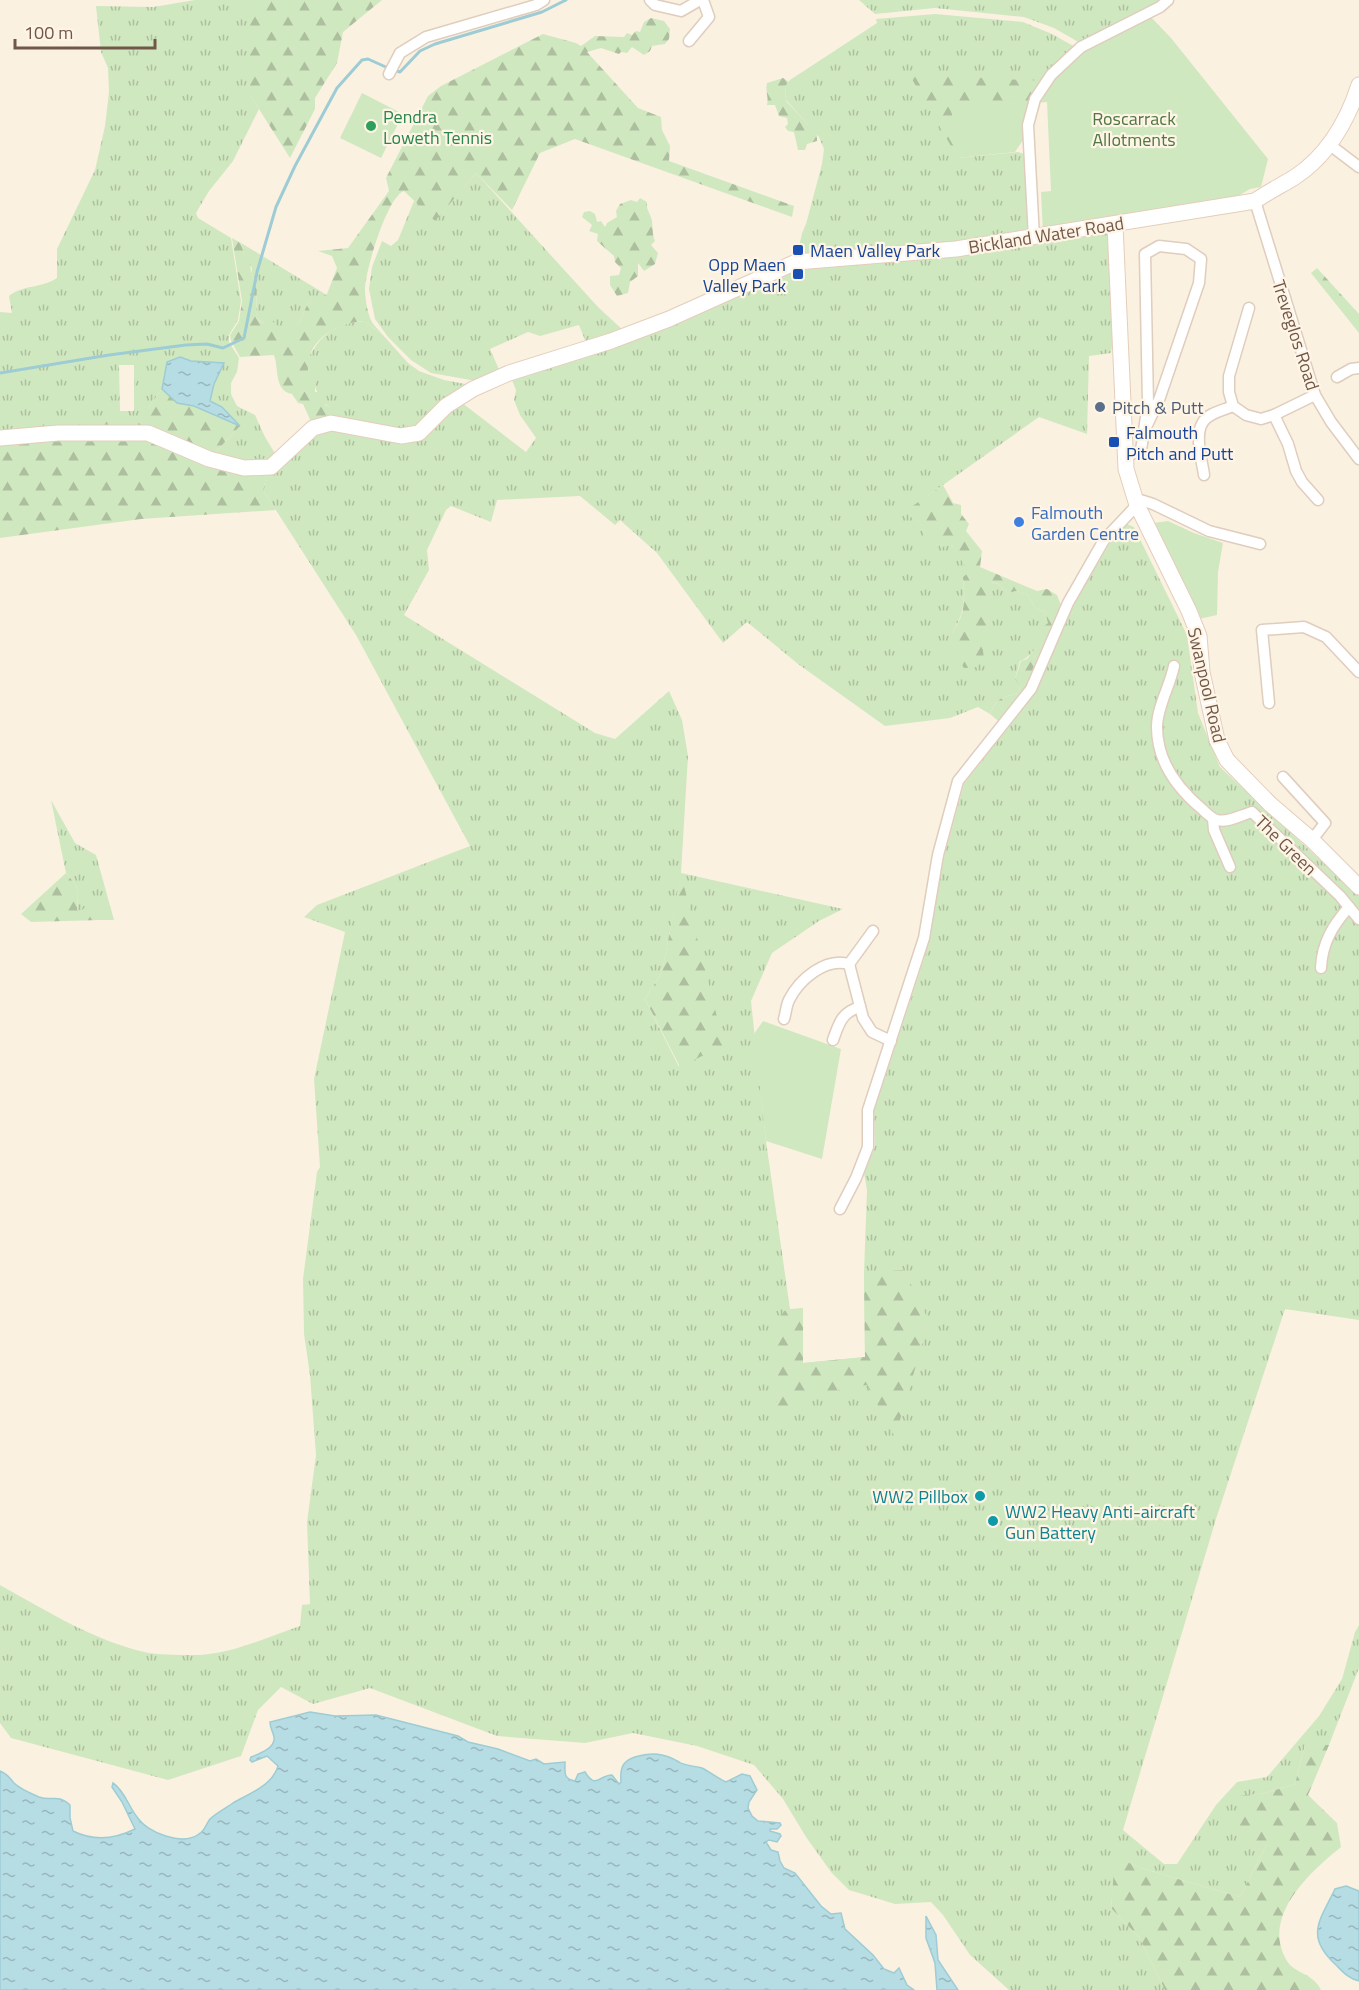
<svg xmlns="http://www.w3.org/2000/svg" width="1359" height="1990" font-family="'Titillium Web',sans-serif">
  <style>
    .grass { fill: url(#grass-tufts); fill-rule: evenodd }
    .forest { fill: url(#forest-firs) }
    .garden { fill: #d0e8c0 }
    .water { fill: url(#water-ripples); stroke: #9dccd5; stroke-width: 1.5 }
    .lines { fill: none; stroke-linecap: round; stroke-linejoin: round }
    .stream { stroke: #9dccd5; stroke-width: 3 }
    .street-casing { stroke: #dfcdbd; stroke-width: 13 }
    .secondary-casing { stroke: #e4cebb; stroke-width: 17 }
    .street { stroke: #fff; stroke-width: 10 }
    .secondary { stroke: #fff; stroke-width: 15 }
    .leisure-dot { fill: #2e9e5b; stroke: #fff5e6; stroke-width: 2 }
    .transit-dot { fill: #1a4fb4; stroke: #fff5e6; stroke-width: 2 }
    .service-dot { fill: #5c6f8a; stroke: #fff5e6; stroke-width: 2 }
    .shop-dot { fill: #3f7fe0; stroke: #fff5e6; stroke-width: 2 }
    .culture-dot { fill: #0f9aa8; stroke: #fff5e6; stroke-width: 2 }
    .labels { text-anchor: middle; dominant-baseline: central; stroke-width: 4.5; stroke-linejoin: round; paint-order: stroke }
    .leisure-label { font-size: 18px; fill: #27864d; stroke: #fff5e6; text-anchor: start }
    .park-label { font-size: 18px; fill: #517742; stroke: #fff5e6 }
    .street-label { font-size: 18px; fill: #715749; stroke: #fff5e6 }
    .transit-label { font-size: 18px; fill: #164399; stroke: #fff5e6; text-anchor: start }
    .service-label { font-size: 18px; fill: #4e5e75; stroke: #fff5e6; text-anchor: start }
    .shop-label { font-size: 18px; fill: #366cbe; stroke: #fff5e6; text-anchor: start }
    .culture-label { font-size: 18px; fill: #0d838f; stroke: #fff5e6; text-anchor: end }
  </style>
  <defs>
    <pattern id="grass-tufts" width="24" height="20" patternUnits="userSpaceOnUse" patternTransform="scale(1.5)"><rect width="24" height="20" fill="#d0e8c0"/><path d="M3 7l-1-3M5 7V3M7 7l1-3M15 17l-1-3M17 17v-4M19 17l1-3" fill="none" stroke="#adbf9e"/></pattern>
    <pattern id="forest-firs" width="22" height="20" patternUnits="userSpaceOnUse" patternTransform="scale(1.5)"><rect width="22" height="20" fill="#d0e8c0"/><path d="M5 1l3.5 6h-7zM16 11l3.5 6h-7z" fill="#adbf9e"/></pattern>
    <pattern id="water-ripples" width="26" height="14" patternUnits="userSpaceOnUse" patternTransform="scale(1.5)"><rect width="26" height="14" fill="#b6dde4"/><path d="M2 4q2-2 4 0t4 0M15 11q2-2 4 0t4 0" fill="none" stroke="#98b6bb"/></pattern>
  </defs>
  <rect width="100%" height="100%" fill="#fbf1e1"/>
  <g class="grass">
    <path d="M195,0H250V95L259,109L233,161L209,191L196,213L198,218L231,238L241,301L238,320L229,335V342L239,358L237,372L231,383V394L237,406L255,415L265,437L279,460L271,467L210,458L240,426L222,407L210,401L214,384L223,364L191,361L180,357L167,363L162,389L148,408V433L0,438V312L12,313L9,296C22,285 42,288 57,278V249L95,170L105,126L109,92L108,68L101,52L96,6L153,7ZM119,365H134V411H120Z"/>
    <path d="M859,0H1162L1080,43L1054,28L1024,17L935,8L875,14Z"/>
    <path d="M935,14L1023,22L1052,34L1077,48L1043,81L958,158L1018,152L1027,155L1032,236L796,261L802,233L806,224L822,164L824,149L819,137L786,100L785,86L790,80L877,23L876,19Z"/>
    <path d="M476,173L598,307L625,332L587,345L579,325L540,336L528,332L490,349L501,374L482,382L431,373L411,360L388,337L375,319L369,289L372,267L382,241L391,246L398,240L414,201L435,220Z"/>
    <path d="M1109,233L1114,331L1111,353L1089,356L1087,434L1039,417L905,512L922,525L932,540L950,543L970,572L963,577C965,601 965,612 952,633L983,651L982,602L990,582L998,584L1008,593L1016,591L1028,595L1035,608L1045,612C1046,615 1048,619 1048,622C1047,634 1032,658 1020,661L1015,679L1019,685L1020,693C1002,698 998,696 990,714L978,707L950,718L885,726L798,664L747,622L723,643L657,553L620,520L615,525L580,496L497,500L491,522L451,506L446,510L427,550L429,570L404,615L595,733L615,739L669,691L682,720L688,756L681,873L843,909L819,921L772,953L751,1001L766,1141L790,1309L803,1308V1363L865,1357L864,1272L867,1190L864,1173L875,1147L874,1111L926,953L944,857L964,784L1035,693L1072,606L1111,541L1127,524L1134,527L1187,635L1198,713L1220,767L1359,896V1320L1285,1309L1216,1519L1123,1830L1164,1864H1177L1216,1805L1237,1782L1267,1777L1319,1716L1342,1679L1355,1632L1359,1625V1668L1329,1745H1305L1295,1784L1265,1793L1237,1797L1267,1844L1240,1897L1144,1869L1116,1858L1111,1908L1139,1937L1165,1990H1009L970,1955L943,1915L931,1902L895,1904L849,1890L831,1872L806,1837L783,1799L754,1765L697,1746L633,1733L585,1743L497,1736L370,1688L313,1704L281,1687L258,1710L241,1756L168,1780L11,1738L0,1723V1585C47,1611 96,1642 149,1653C164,1655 184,1655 200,1655C234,1653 268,1637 300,1626L302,1605L310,1604L307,1522L316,1455L310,1375L304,1334L303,1279L317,1172L320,1167L314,1079L345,932L304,917L317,905L470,846L356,635L263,490L266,478L264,469L313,429L401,436L457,399L526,452L536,438L520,415L514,400L516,390L509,373L796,262L927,256L1028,246ZM681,876L679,1067L645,999L662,972Z"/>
    <path d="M241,243L327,295L308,303L299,323L283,336L256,318L257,285L251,274L252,268L244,254Z"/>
    <path d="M364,321L383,335L408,363L419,371L444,380L476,386L418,431L334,422L336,410C320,403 319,398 314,383C311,376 306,370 307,361C308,357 311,353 314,349C325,330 342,323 364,321Z"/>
    <path d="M51,800L75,843L96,855L114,920H100V905L81,911L77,910L78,894L76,885L66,873Z"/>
  </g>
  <g class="forest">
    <path d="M250,0H382L343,32L337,63L315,98V109L290,158L250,95Z"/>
    <path d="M651,18L664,21L670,29L669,39L665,44L652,46L650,51L644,55L632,47L627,53L621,52L619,54L601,48L587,52L638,108L661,117L662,130L670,146L669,161L794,206L792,217L575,139L540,153L512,210L476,173L435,221L404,191C387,197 366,269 365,288C365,297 367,312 371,320C373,325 379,330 383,335L364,321C336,323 306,340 308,371L314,373L317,379L315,385V392H322L327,398L325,405L336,409L337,418L313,426L303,404L298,403L292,394C274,391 279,369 274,355L240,357L231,341L230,335L239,321L242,301L232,238L241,243L244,254L250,258L251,274L257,285L256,318L263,323L271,320L280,328L283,335L299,323L308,303L327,294L337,268L332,256L318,251L348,248L389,191L386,178L428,96L441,86L543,34L576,43L581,46L595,36L624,37L627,33L632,35L636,31L640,32L644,22Z"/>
    <path d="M909,74L1043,81L1032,98L1023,130L1020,100L951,107L958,158Z"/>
    <path d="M783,78L789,82L785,86L786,101L817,134V141L807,144L805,150H798L794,132L788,131L785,127L788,124L787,118L779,116L775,105H767C769,97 765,91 767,83Z"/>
    <path d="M640,198L647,202C646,211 651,214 652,221C653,229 652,234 655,241L651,245L658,253L655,264L644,271L638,263V276L630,282L628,293L617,296L610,285V276L619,275L621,268L615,262L614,256L597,241L598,234L589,231L592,225L582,217L584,212L590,211L595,214L597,222L601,221L605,227L607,223L617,217L616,211L620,204L631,200L637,202Z"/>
    <path d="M1317,268L1359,314V333L1311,273Z"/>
    <path d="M162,389L177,403L194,406L240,426L210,458L264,469L266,478L263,490L276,510L141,519L0,538V438L128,417L136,420L148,432V408Z"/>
    <path d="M943,485L953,503L961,505V514L969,524L966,531L982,551L980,567L1037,591L1047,589L1057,595L1064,613L1031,689L1003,725L990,714C998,696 1002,698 1020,693L1019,685L1015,679L1021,661L1027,659L1038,645L1036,633L1048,623L1045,612L1035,608L1028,595L1016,591L1008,593L998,584L991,582L992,593L983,602L989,616L983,651L984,659L977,667L964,668L956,655L952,633C966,612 965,601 963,577L969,572L950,543L943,547L932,540L925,544L922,525L904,512Z"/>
    <path d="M66,873L76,885L78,894L77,910L81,911L92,901L100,905V920L31,922L21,914Z"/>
    <path d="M681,874L724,1045L680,1067L645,999L662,972Z"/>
    <path d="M904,1270L929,1321L895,1437L867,1385L804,1396L777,1415L773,1331L784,1311L803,1308V1363L865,1357L864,1272Z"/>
    <path d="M1305,1745H1329L1308,1795L1337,1823L1341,1847C1310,1872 1260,1917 1287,1961C1295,1974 1312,1972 1321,1990H1165L1139,1937L1111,1908L1115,1857L1144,1869L1240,1897L1267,1844L1238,1837L1237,1796L1265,1793L1295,1784Z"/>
  </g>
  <g class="garden">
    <path d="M1150,16L1171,38L1268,159L1261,187L1250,189L1238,196L1043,233L1041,192L1051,191L1047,102L1036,103L1053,78L1083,50Z"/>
    <path d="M362,93L403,114L381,158L340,138Z"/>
    <path d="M1021,100L1023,140L1015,152L958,158L951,107Z"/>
    <path d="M1168,521L1194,533L1223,543L1218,572L1217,615L1199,619L1154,523Z"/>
    <path d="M763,1021L841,1049L822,1159L766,1141L754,1034Z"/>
  </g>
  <g class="water">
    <path d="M180,357L191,361L224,363L214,384L210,401L222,407L240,426L194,406L177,403L162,389L167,362Z"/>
    <path d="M310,1712L335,1716L376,1715L458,1736L468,1742L498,1749L530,1761L536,1759L544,1764L565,1762C565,1772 563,1779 575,1781L578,1774L585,1772C596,1790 599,1775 612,1775L619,1784L621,1782C620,1769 622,1761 635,1757C652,1752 664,1753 679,1762C685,1766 695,1766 702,1768C710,1772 717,1778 726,1782L742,1774L750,1776L757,1790L749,1802L748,1808L752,1816L758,1821L780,1823L781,1825L777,1829H770V1831L780,1834L781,1836L777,1842L769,1840L766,1842L771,1850L778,1852L780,1861L784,1868L795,1873L821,1906L831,1914L841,1913L845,1929L873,1955L884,1969L894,1973L899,1968L907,1985L914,1990H0V1771C7,1774 9,1777 14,1783C19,1788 32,1794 39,1797C52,1802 57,1793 70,1805V1818L73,1831C93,1841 115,1839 135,1829L122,1802L112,1787L113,1783C124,1790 129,1807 137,1817C147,1833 183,1846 199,1834C205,1831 206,1824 210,1819C216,1813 226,1808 233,1803C250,1793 272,1786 278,1766L267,1756L252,1762L250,1760L251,1757C259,1754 276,1748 274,1737C273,1731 270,1729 270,1722Z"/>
    <path d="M1346,1886L1359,1891V1981C1349,1979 1343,1972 1336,1965C1305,1936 1319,1922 1335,1889Z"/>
    <path d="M926,1916L936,1935L938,1960L958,1990H937L935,1963L926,1938Z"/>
  </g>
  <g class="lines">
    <g class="stream">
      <path d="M394,70L400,72L420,51L435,44L542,12L566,0"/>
      <path d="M0,373L109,355L186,345L207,344L223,348L244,338L257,272L276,207L295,166L337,88L362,60L368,59L388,68"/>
    </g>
    <defs>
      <g id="street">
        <path d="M650,0L655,5L681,11L700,0"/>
        <path d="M689,41L709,17L703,0"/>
        <path d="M389,74L400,53L426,37L536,5L544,0"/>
        <path d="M1330,145L1359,167"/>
        <path d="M1255,201L1315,395L1331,422L1359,459"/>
        <path d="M1034,238L1028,125L1035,99L1051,75L1081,47L1160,7L1168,0"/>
        <path d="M1249,308L1229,376V392L1233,406L1246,415L1261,419L1274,415L1315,395"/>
        <path d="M1337,377L1351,369L1359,368"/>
        <path d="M1274,415L1288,444L1296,471L1302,482L1318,500"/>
        <path d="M1125,457L1141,450L1148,404L1145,254L1159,246L1186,249L1201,259L1199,283L1159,400L1146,427"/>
        <path d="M1204,475C1202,460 1194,435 1203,422C1208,413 1224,410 1233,406"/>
        <path d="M1134,498L1153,504L1209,531L1260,544"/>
        <path d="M1174,666C1170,686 1157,707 1157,727C1157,761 1178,789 1202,809C1206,813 1212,819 1217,820C1228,823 1241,815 1252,812L1340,896L1359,919"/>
        <path d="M1269,703L1262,630L1304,627L1326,637L1359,672"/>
        <path d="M1283,777L1325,823L1312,840"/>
        <path d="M1213,819L1214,830L1230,867"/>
        <path d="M849,964L873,931"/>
        <path d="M1321,968C1322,943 1333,925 1349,907"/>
        <path d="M784,1019C786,1013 786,1006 789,1000C799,980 825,957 849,964L863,1018L872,1032L891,1041"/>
        <path d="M833,1040C839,1023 842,1012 860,1007"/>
        <path d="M840,1209L856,1178L868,1147V1110L924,938L938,855L958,781L1031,689L1068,603L1104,540L1137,505"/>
      </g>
      <g id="secondary">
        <path d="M1115,225L1126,469L1137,505L1189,611L1199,636L1202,672L1217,740L1227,760L1270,804L1312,840L1359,887"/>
        <path d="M0,438L58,433H148L209,459L244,468L271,467L313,428L331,423L401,436L419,433L446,406L473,389L509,373L611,341L669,319L796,262L956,249L1255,201C1268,192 1282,185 1295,177C1328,155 1347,122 1359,85"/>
      </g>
    </defs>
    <use href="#street" class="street-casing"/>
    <use href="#secondary" class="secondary-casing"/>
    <use href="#street" class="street"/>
    <use href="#secondary" class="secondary"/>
  </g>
  <circle class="leisure-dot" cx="371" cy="126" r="6"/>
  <g class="transit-dot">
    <rect x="792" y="244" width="12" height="12" rx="3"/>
    <rect x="792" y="268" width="12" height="12" rx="3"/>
    <rect x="1108" y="436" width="12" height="12" rx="3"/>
  </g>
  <circle class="service-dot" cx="1100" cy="407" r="6"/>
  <circle class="shop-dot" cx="1019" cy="522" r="6"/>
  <g class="culture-dot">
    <circle cx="980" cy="1496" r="6"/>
    <circle cx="993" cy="1521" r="6"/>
  </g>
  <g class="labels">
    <g class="leisure-label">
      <text x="383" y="116">Pendra<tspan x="383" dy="21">Loweth Tennis</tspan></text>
    </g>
    <g class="park-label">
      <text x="1134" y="118">Roscarrack<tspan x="1134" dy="21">Allotments</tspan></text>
    </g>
    <g class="street-label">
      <text transform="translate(1046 235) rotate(-9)">Bickland Water Road</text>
      <text transform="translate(1296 335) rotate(72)">Treveglos Road</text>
      <text transform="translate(1207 685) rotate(77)">Swanpool Road</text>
      <text transform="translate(1286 845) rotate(44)">The Green</text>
    </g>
    <g class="transit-label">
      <text x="810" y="250">Maen Valley Park</text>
      <text x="786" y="264" text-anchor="end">Opp Maen<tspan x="786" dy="21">Valley Park</tspan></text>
      <text x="1126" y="432">Falmouth<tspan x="1126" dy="21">Pitch and Putt</tspan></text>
    </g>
    <g class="service-label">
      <text x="1112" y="407">Pitch &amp; Putt</text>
    </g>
    <g class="shop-label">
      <text x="1031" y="512">Falmouth<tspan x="1031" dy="21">Garden Centre</tspan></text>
    </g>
    <g class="culture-label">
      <text x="968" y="1496">WW2 Pillbox</text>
      <text x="1005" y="1511" text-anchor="start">WW2 Heavy Anti-aircraft<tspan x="1005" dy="21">Gun Battery</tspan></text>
    </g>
  </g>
  <path d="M15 39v9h140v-9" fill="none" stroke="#715749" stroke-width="3"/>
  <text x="24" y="39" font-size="18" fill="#715749" stroke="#fff5e6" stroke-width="4.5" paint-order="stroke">100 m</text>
</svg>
